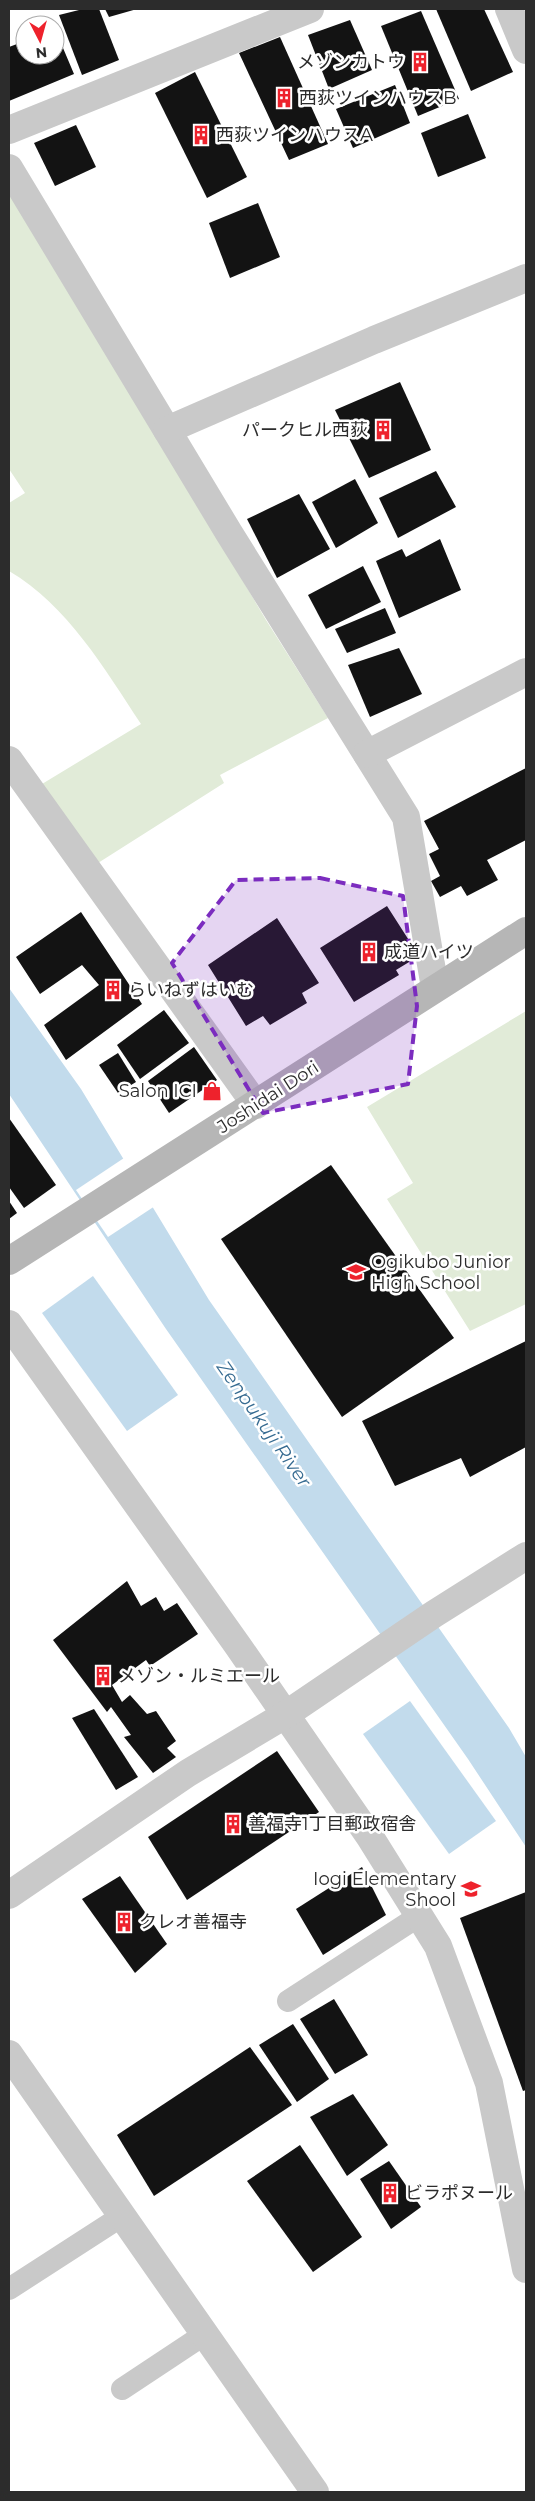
<svg xmlns="http://www.w3.org/2000/svg" width="535" height="2501" font-family="Montserrat,'Noto Sans JP',sans-serif">
  <style>
    .green { fill: #e1ebd8 }
    .water { fill: #c2dbec }
    .pier { fill: #fff }
    .building { fill: #131313 }
    .lines { fill: none; stroke-linecap: round; stroke-linejoin: round }
    .service { stroke: #c9c9c9; stroke-width: 22 }
    .minor { stroke: #c9c9c9; stroke-width: 28 }
    .secondary { stroke: #b6b6b6; stroke-width: 28 }
    .marked { fill: #7b2cbf; fill-opacity: 0.2; stroke: #7b2cbf; stroke-width: 4; stroke-dasharray: 10 6; stroke-linejoin: round }
    .labels { text-anchor: middle; dominant-baseline: central; stroke-width: 5; stroke-linejoin: round; paint-order: stroke }
    .poi-label { font-size: 18px; fill: #2c2c2c; stroke: #fff; text-anchor: start }
    .street-label { font-size: 18px; fill: #2c2c2c; stroke: #fff }
    .water-label { font-size: 19px; font-style: italic; fill: #366b91; stroke: #fff }
  </style>
  <rect width="100%" height="100%" fill="#fff"/>
  <g class="green">
    <path d="M9,184L266,620L328,718L220,775L224,783L98,863L42,784L141,724C104,668 68,606 9,571V503L25,493L9,469Z"/>
    <path d="M526,1011V1304L470,1331L387,1199L413,1183L367,1107Z"/>
  </g>
  <g class="water">
    <path d="M9,988L81,1089L209,1300L509,1728L526,1757V1847L468,1759L166,1329L9,1094Z"/>
    <path d="M93,1276L178,1395L127,1431L42,1313Z"/>
    <path d="M410,1701L496,1821L449,1854L363,1734Z"/>
  </g>
  <path class="pier" d="M124,1158L155,1206L108,1237L76,1190Z"/>
  <g class="building">
    <path d="M83,9H99L119,60L82,75L59,15Z"/>
    <path d="M105,9H137L109,17Z"/>
    <path d="M436,9H484L513,72L471,91Z"/>
    <path d="M421,11L459,99L418,116L381,26Z"/>
    <path d="M350,20L372,70L329,89L308,35Z"/>
    <path d="M55,29L74,74L9,101V47L25,41V55H55Z"/>
    <path d="M280,37L328,144L289,160L239,53Z"/>
    <path d="M195,72L247,177L207,198L155,93Z"/>
    <path d="M395,85L410,123L353,148L336,109Z"/>
    <path d="M468,114L486,158L438,177L421,133Z"/>
    <path d="M76,125L96,167L55,186L34,143Z"/>
    <path d="M258,203L280,257L230,278L209,223Z"/>
    <path d="M400,382L431,450L369,478L335,410Z"/>
    <path d="M436,471L456,507L398,538L379,498Z"/>
    <path d="M355,479L378,523L336,548L312,502Z"/>
    <path d="M299,494L330,549L277,578L247,519Z"/>
    <path d="M440,539L461,590L399,618L376,561L402,549L406,557Z"/>
    <path d="M363,566L381,602L326,629L308,595Z"/>
    <path d="M385,608L396,633L347,653L335,629Z"/>
    <path d="M399,648L422,694L370,717L348,665Z"/>
    <path d="M526,768V840L487,860L498,880L467,896L461,886L440,897L431,881L440,876L429,854L439,849L424,821Z"/>
    <path d="M387,906L419,956L396,970L399,975L354,1002L320,948Z"/>
    <path d="M81,912L142,1004L66,1060L44,1025L99,985L82,965L40,994L16,957Z"/>
    <path d="M277,918L319,983L302,993L307,1003L270,1025L263,1016L246,1026L208,965Z"/>
    <path d="M164,1010L189,1043L140,1079L117,1045Z"/>
    <path d="M194,1047L217,1080L169,1113L148,1081Z"/>
    <path d="M118,1053L136,1082L118,1093L99,1065Z"/>
    <path d="M9,1118L56,1185L24,1208L9,1187Z"/>
    <path d="M331,1165L454,1338L342,1417L221,1239Z"/>
    <path d="M9,1201L17,1213L9,1219Z"/>
    <path d="M526,1341V1447L470,1477L461,1458L395,1486L362,1421Z"/>
    <path d="M127,1581L141,1606L156,1597L164,1611L177,1603L198,1634L150,1666L146,1660L112,1685L122,1702L130,1695L147,1714L156,1711L176,1741L167,1748L176,1757L153,1773L124,1737L131,1735L111,1707L107,1712L53,1640Z"/>
    <path d="M94,1709L138,1777L116,1790L72,1718Z"/>
    <path d="M277,1751L319,1812L187,1900L148,1837Z"/>
    <path d="M362,1867L386,1915L323,1955L296,1909Z"/>
    <path d="M120,1876L167,1944L135,1973L82,1899Z"/>
    <path d="M526,1892V2090L523,2091L460,1918Z"/>
    <path d="M334,1999L368,2055L335,2074L300,2019Z"/>
    <path d="M293,2024L329,2079L297,2102L259,2045Z"/>
    <path d="M250,2047L292,2105L154,2196L117,2135Z"/>
    <path d="M353,2094L388,2145L347,2176L310,2117Z"/>
    <path d="M300,2145L362,2237L313,2272L247,2181Z"/>
    <path d="M389,2161L421,2207L391,2229L360,2179Z"/>
  </g>
  <g class="lines">
    <g class="service">
      <path d="M288,2001L419,1916"/>
      <path d="M9,2289L122,2216"/>
      <path d="M122,2389L205,2334"/>
    </g>
    <g class="minor">
      <path d="M509,9L526,50"/>
      <path d="M9,130L310,9"/>
      <path d="M9,168L229,533L406,817L435,988"/>
      <path d="M167,430L374,340L526,278"/>
      <path d="M367,754L526,672"/>
      <path d="M9,760L256,1105"/>
      <path d="M9,1324L238,1646L370,1837L438,1946L489,2083L526,2269"/>
      <path d="M9,1895L188,1773L285,1715L434,1614L526,1556"/>
      <path d="M9,2054L315,2492"/>
    </g>
    <path class="secondary" d="M9,1261L526,931"/>
  </g>
  <path class="marked" d="M320,878L403,896L417,1006L408,1084L263,1113L172,963L236,880Z"/>
  <defs>
    <symbol id="building-bare" viewBox="-9 -9 18 18"><path d="M-4-6H4V6H1V3H-1V6H-4ZM-2.5-4.3h1.7v1.8h-1.7ZM.8-4.3h1.7v1.8H.8ZM-2.5-1h1.7V.8h-1.7ZM.8-1h1.7V.8H.8Z" fill="#ee222c" stroke="#fff" stroke-width="2.5" paint-order="stroke"/></symbol>
    <symbol id="shop-bare" viewBox="-9 -9 18 18"><path d="M-5-2.5h2.3a2.7 3.5 0 0 1 5.4 0H5L5.5 6h-11ZM-1.5-2.5h3a1.5 2.3 0 0 0-3 0Z" fill="#ee222c" stroke="#fff" stroke-width="2.5" paint-order="stroke"/></symbol>
    <symbol id="school-bare" viewBox="-9 -9 18 18"><path d="M0-5L7-2L0 1L-7-2ZM-4 1L0 2.5L4 1V4Q0 6-4 4Z" fill="#ee222c" stroke="#fff" stroke-width="2.5" paint-order="stroke"/></symbol>
  </defs>
  <g fill-rule="evenodd">
    <use href="#building-bare" x="406" y="48" width="28" height="28"/>
    <use href="#building-bare" x="270" y="84" width="28" height="28"/>
    <use href="#building-bare" x="187" y="121" width="28" height="28"/>
    <use href="#building-bare" x="369" y="416" width="28" height="28"/>
    <use href="#building-bare" x="355" y="938" width="28" height="28"/>
    <use href="#building-bare" x="99" y="976" width="28" height="28"/>
    <use href="#shop-bare" x="198" y="1077" width="28" height="28"/>
    <use href="#school-bare" x="342" y="1258" width="28" height="28"/>
    <use href="#building-bare" x="89" y="1662" width="28" height="28"/>
    <use href="#building-bare" x="219" y="1810" width="28" height="28"/>
    <use href="#school-bare" x="457" y="1875" width="28" height="28"/>
    <use href="#building-bare" x="110" y="1908" width="28" height="28"/>
    <use href="#building-bare" x="376" y="2179" width="28" height="28"/>
  </g>
  <g class="labels">
    <g class="poi-label">
      <text x="405" y="62" text-anchor="end">メゾンカトウ</text>
      <text x="299" y="98">西荻ツインハウスB</text>
      <text x="216" y="135">西荻ツインハウスA</text>
      <text x="368" y="430" text-anchor="end">パークヒル西荻</text>
      <text x="384" y="952">成道ハイツ</text>
      <text x="128" y="990">らいねずはいむ</text>
      <text x="197" y="1091" text-anchor="end">Salon ICI</text>
      <text x="371" y="1262">Ogikubo Junior<tspan x="371" dy="21">High School</tspan></text>
      <text x="118" y="1676">メゾン・ルミエール</text>
      <text x="248" y="1824">善福寺1丁目郵政宿舎</text>
      <text x="456" y="1879" text-anchor="end">Iogi Elementary<tspan x="456" dy="21">Shool</tspan></text>
      <text x="139" y="1922">クレオ善福寺</text>
      <text x="405" y="2193">ビラポヌール</text>
    </g>
    <g class="street-label">
      <text transform="translate(268 1097) rotate(-33)">Joshidai Dori</text>
    </g>
    <g class="water-label">
      <text transform="translate(264 1424) rotate(55)">Zenpukuji River</text>
    </g>
  </g>
  <rect width="535" height="2501" fill="none" stroke="#2c2c2c" stroke-width="20"/>
  <g transform="translate(40 40) rotate(174)"><circle r="24" fill="#ffffff" stroke="#ababab"/>
  <path d="M0-4L9 19L0 12L-9 19Z" fill="#ee222c"/>
  <text y="-8" font-size="14" font-weight="bold" text-anchor="middle" fill="#2c2c2c">N</text>
  </g>
</svg>
